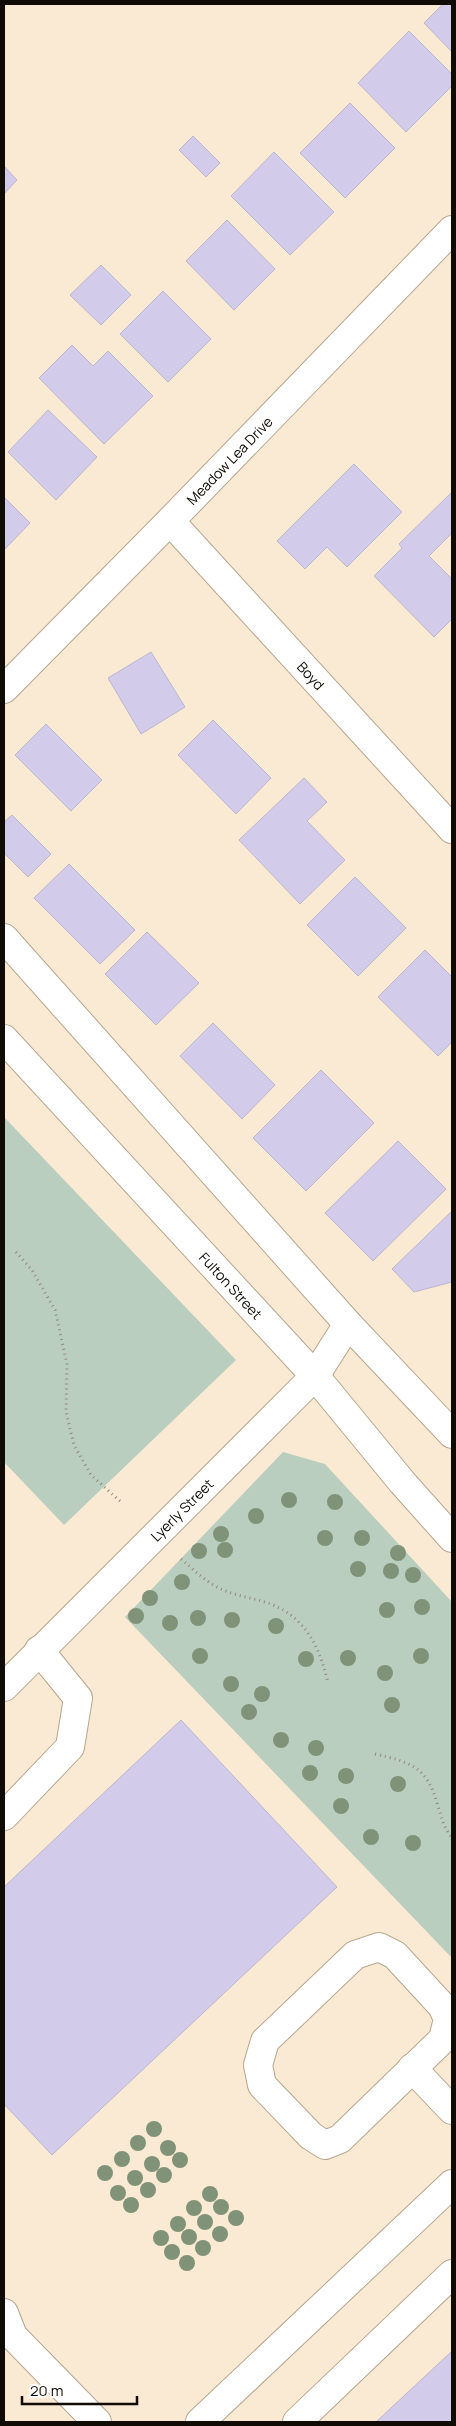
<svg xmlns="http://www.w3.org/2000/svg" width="456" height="2426" font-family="Manrope,sans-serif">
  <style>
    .green { fill: #b9cebe }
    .building { fill: #d2ccea; stroke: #bbb6cf }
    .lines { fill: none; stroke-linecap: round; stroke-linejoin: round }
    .minor-casing { stroke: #b6a690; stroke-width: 30 }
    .major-casing { stroke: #b6a690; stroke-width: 30 }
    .path { stroke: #958979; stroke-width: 3; stroke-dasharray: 1 4; stroke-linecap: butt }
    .minor { stroke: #fff; stroke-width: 28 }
    .major { stroke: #fff; stroke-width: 28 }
    .tree { fill: #809277 }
    .labels { text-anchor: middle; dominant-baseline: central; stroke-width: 4; stroke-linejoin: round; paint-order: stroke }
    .street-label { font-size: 14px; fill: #100b04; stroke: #fff }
  </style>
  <rect width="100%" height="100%" fill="#fbead3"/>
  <g class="green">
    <path d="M4,1117L236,1360L64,1525L4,1462Z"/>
    <path d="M283,1452L325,1464L452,1602V1958L125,1617Z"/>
  </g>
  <g class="building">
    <path d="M443,4H452V52L424,23Z"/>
    <path d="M409,31L452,74V86L406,132L358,83Z"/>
    <path d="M350,103L395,148L345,198L300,153Z"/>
    <path d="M193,136L220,163L206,177L179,150Z"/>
    <path d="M274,152L334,212L290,255L231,196Z"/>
    <path d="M4,166L17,180L4,194Z"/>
    <path d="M227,220L275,269L234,310L186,261Z"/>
    <path d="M101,265L131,295L101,325L70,295Z"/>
    <path d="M163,291L211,339L168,382L120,334Z"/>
    <path d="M72,345L93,366L108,351L153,396L104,444L39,378Z"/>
    <path d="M48,410L97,457L56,500L8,452Z"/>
    <path d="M354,464L402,512L347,567L327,547L305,569L277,541Z"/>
    <path d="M452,492V533L429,556L452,579V619L434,637L374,576L402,548L399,544Z"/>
    <path d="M4,497L30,523L4,550Z"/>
    <path d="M151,652L185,707L141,734L108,678Z"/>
    <path d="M213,720L271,778L236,814L178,755Z"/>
    <path d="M46,724L102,780L71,811L15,755Z"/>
    <path d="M304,778L327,802L307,821L345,860L300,904L239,840Z"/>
    <path d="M12,815L51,854L28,877L4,853V822Z"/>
    <path d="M69,864L135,930L100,964L34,898Z"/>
    <path d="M355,877L406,928L358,976L307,925Z"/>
    <path d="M147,932L199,983L156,1025L105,974Z"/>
    <path d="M425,950L452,977V1042L438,1056L378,997Z"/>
    <path d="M213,1023L275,1085L242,1119L180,1056Z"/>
    <path d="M321,1070L374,1123L306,1191L253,1138Z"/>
    <path d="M398,1141L446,1189L373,1261L325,1213Z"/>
    <path d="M452,1211V1282L414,1292L392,1269Z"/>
    <path d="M181,1720L337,1887L52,2155L4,2104V1887Z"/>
    <path d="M452,2351V2422H376Z"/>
  </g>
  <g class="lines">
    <defs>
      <g id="minor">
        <path id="s1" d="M170,521L452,829"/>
        <path id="s2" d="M4,689L170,521L452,230"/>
        <path id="s3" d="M4,1687L315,1376L348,1324"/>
        <path d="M4,1816L70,1747L78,1698L39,1650"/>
        <path d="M379,1947L395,1955L442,2006L448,2019L443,2039L340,2139L325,2145L311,2136L262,2085L258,2065L265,2041L355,1955Z"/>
        <path d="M412,2068L452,2110"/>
        <path d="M4,2313L13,2336L97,2422"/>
        <path d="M200,2422L452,2184"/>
        <path d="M297,2422L452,2274"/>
      </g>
      <g id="major">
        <path d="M4,938L348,1324L452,1434"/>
        <path id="s4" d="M4,1039L315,1376L402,1482L452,1538"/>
      </g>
    </defs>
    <use href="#minor" class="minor-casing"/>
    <use href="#major" class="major-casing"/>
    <g class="path">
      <path d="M16,1252L32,1270L55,1310L67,1364L66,1412L74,1445L91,1475L122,1503"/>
      <path d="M181,1559C194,1570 206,1582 221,1589C238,1597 256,1598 273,1605C307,1619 320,1649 328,1683"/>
      <path d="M375,1754C409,1762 427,1766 437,1803C441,1816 444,1828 452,1838"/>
    </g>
    <use href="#minor" class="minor"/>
    <use href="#major" class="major"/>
  </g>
  <g class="tree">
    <circle cx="289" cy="1500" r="8"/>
    <circle cx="335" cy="1502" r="8"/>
    <circle cx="256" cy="1516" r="8"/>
    <circle cx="221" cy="1534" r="8"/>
    <circle cx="325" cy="1538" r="8"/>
    <circle cx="362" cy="1538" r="8"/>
    <circle cx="225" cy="1550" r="8"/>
    <circle cx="199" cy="1551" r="8"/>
    <circle cx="398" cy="1553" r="8"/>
    <circle cx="358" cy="1569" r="8"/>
    <circle cx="391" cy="1571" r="8"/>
    <circle cx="413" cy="1575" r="8"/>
    <circle cx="182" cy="1582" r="8"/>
    <circle cx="150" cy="1598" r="8"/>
    <circle cx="422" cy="1607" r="8"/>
    <circle cx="387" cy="1610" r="8"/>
    <circle cx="136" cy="1616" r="8"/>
    <circle cx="198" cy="1618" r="8"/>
    <circle cx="232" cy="1620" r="8"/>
    <circle cx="170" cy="1623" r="8"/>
    <circle cx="276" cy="1626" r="8"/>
    <circle cx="200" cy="1656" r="8"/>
    <circle cx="421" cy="1656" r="8"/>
    <circle cx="348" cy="1658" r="8"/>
    <circle cx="306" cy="1659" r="8"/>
    <circle cx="385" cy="1673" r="8"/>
    <circle cx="231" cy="1684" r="8"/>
    <circle cx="262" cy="1694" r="8"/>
    <circle cx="392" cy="1705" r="8"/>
    <circle cx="249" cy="1712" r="8"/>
    <circle cx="281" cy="1740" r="8"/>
    <circle cx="316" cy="1748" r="8"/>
    <circle cx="310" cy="1773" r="8"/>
    <circle cx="346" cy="1776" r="8"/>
    <circle cx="398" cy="1784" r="8"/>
    <circle cx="341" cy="1806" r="8"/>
    <circle cx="371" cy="1837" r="8"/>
    <circle cx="413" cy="1843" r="8"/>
    <circle cx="154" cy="2129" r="8"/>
    <circle cx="138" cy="2143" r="8"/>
    <circle cx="168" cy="2148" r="8"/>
    <circle cx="122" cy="2159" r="8"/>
    <circle cx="180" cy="2160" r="8"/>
    <circle cx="152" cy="2164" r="8"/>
    <circle cx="105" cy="2173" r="8"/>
    <circle cx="164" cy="2175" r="8"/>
    <circle cx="135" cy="2178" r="8"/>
    <circle cx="148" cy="2190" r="8"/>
    <circle cx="118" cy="2193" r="8"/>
    <circle cx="210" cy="2194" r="8"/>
    <circle cx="131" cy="2205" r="8"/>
    <circle cx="221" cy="2207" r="8"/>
    <circle cx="194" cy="2208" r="8"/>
    <circle cx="236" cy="2218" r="8"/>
    <circle cx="205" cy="2222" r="8"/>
    <circle cx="178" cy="2224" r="8"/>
    <circle cx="220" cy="2234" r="8"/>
    <circle cx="189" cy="2237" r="8"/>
    <circle cx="161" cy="2238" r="8"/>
    <circle cx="203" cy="2248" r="8"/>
    <circle cx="172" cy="2252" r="8"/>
    <circle cx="187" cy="2263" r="8"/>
  </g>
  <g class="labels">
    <g class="street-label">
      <text stroke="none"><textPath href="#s2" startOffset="321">Meadow Lea Drive</textPath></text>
      <text stroke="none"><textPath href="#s1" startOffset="209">Boyd</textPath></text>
      <text stroke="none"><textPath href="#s4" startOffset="335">Fulton Street</textPath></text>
      <text stroke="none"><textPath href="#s3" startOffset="251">Lyerly Street</textPath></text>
    </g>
  </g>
  <rect width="456" height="2426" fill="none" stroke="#100b04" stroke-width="10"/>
  <path d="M22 2396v8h115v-8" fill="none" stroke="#100b04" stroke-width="2.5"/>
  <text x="30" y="2396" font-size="15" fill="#100b04" stroke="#ffffff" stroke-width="4" paint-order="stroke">20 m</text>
</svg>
